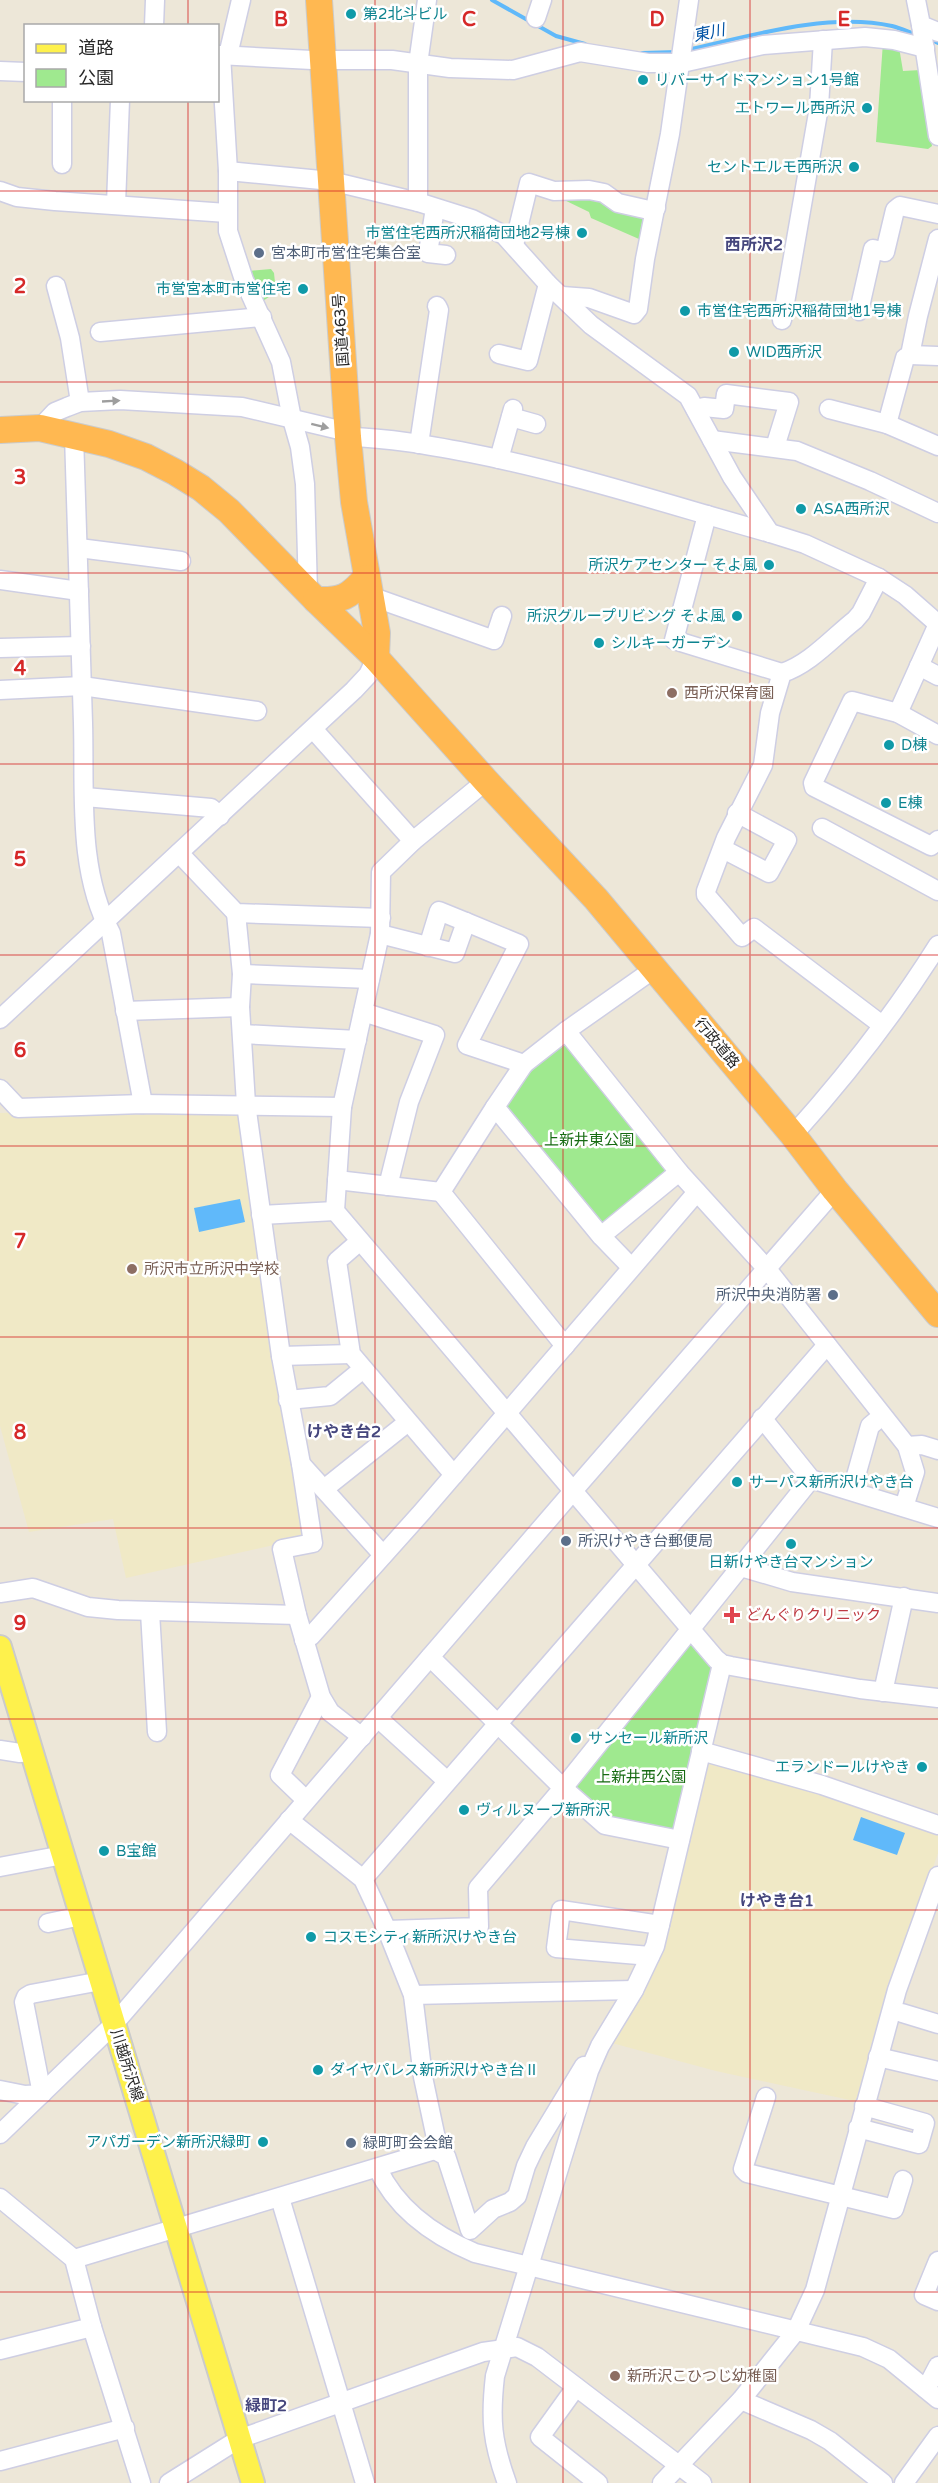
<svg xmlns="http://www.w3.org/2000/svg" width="938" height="2483" font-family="'Varela Round','Noto Sans JP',sans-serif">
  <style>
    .education { fill: #f0e9c6 }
    .green { fill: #9fe98f }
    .water { fill: #60b9fa }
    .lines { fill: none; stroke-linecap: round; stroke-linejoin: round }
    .stream { stroke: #60b9fa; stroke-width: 4 }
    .minor-casing { stroke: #cecee3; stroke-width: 21 }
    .major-casing { stroke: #cbcbcb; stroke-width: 26 }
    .highway-casing { stroke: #cbcbcb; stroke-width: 28 }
    .minor { stroke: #fff; stroke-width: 18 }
    .major { stroke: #fef14c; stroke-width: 22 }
    .highway { stroke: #ffb851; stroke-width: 26 }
    .oneway { fill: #9e9e9e }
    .grid { fill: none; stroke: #d62828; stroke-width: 1.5; stroke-opacity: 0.55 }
    .culture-dot { fill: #0f9aa8; stroke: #fff; stroke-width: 2 }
    .service-dot { fill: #5c6f8a; stroke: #fff; stroke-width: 2 }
    .education-dot { fill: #8d6e63; stroke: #fff; stroke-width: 2 }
    .health-dot { fill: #e0444e; stroke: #fff; stroke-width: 2 }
    .labels { text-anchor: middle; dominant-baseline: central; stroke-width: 5; stroke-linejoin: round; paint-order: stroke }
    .culture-label { font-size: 15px; fill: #0d838f; stroke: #fff; text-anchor: start }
    .service-label { font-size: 15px; fill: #4e5e75; stroke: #fff; text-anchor: start }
    .street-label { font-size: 15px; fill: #282828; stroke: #fff }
    .education-label { font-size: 15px; fill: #785e54; stroke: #fff; text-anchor: start }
    .park-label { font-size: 15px; fill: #176b12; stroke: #fff }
    .health-label { font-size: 15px; fill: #be3a42; stroke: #fff; text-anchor: start }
    .water-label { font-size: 16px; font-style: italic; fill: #0052a4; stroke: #fff }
    .neighbourhood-label { font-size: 16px; font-weight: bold; fill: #45467d; stroke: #fff }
    .grid-label { font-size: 20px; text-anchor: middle; font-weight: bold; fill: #d62828; stroke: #fff; stroke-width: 5; stroke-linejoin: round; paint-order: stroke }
  </style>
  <rect width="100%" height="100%" fill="#ede7d8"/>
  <g class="education">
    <path d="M239,1109L305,1538L126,1578L113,1519L29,1532L0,1426V1113Z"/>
    <path d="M710,1759L938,1831V1853L895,1978L859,2102L716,2071L608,2042L657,1961L704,1761Z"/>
  </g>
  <g class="green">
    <path d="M883,42L899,47L903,71L921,70L932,146L928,149L876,142Z"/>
    <path d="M587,194L644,212L639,239L591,218L589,212L556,196Z"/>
    <path d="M271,269L274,273L276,292L263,301L249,271Z"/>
    <path d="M563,1043L569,1044L671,1169L601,1225L507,1111L505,1104L527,1070Z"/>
    <path d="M688,1643L692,1644L714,1669L677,1829L672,1833L606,1819L574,1786Z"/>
  </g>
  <g class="water">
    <path d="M240,1199L245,1222L199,1232L194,1208Z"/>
    <path d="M861,1817L905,1833L897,1855L853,1840Z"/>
  </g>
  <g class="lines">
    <g class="stream">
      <path d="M492,0L556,36L585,44"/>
      <path d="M928,39L938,43"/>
      <path d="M687,50C750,36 828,12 892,26C900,28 909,32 918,35"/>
      <path d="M642,53L677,52"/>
    </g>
    <defs>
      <g id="minor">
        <path d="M916,0L921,25L938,32"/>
        <path d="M536,18L542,0"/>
        <path d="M921,25L938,136"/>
        <path d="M154,26L155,0"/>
        <path d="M218,55L312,60H392L450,68L513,70L580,52L648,63H682L763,45L865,37L894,40L925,48"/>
        <path d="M221,55L228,171V231L244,280L281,362L292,419L300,447L305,484L308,592"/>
        <path d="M228,55L241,0"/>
        <path d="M0,71L26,72"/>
        <path d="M62,164V100"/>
        <path d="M228,171L331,181L418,202L472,219L504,235L548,284L591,325L688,396L732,477L770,533L805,544L879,578L905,595L938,624L898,713"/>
        <path d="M0,191L17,197L55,201L227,213"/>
        <path d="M418,202V64L427,0"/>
        <path d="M116,204L120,100"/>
        <path d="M435,208L428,253L446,255"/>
        <path d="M514,245L529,183L554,191L589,190L604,193L618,203L649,210L656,208"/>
        <path d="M56,286L70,338L80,402"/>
        <path d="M562,296L589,298L634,314L638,309L645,259L670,134L689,0"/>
        <path d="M859,311L873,249L885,252L895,210L900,206L938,214"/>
        <path d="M782,320L819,107L823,40"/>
        <path d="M100,332L262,317"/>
        <path d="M499,354L528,361L548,284"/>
        <path d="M910,355L938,356"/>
        <path d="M829,409L887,424L938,446"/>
        <path d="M696,410L704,407L724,409L726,394L789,402L775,447"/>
        <path d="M511,417L536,424"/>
        <path d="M887,424L905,358L910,355L918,316L938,239"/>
        <path d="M40,428L55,412L67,407L80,402L120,400L242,407L348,432"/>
        <path d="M74,435C77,531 80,627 83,723C85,792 77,871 111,933L143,1104"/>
        <path d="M348,437C390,438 428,445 470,453C572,473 670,505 770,533"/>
        <path d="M712,440L797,451L870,481L938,513"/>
        <path d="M419,444L439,310L437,306"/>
        <path d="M499,459L513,409"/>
        <path d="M707,515L674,640L782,673"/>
        <path d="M79,548L181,561"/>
        <path d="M879,578L861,613L855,620C832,638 810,664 782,673L770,713L763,765L726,838L706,891V895L742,937L754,928L882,1025"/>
        <path d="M0,580L79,591"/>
        <path d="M370,596L494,640L502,616"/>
        <path d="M0,648L81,646"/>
        <path d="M919,666L938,676"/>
        <path d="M0,690L82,686L257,711"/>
        <path d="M313,729L413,841"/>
        <path d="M938,735L898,713L852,701L813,783L814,787L931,846L938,840"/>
        <path d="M85,797L211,808L220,816"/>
        <path d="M822,828L938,891"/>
        <path d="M723,849L769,873L787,840L737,813"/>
        <path d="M179,853L236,913L381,918"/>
        <path d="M236,913L242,974L240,1007L246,1104L281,1356L301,1464L313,1543L282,1549L297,1615L321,1697L330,1712L362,1737"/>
        <path d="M380,934L455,953L466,922L519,944L467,1045L524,1064L566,1031L654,969"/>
        <path d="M428,947L439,911L466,922"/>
        <path d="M242,974L370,979"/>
        <path d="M125,1011L240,1007"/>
        <path d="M363,1012L435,1035L409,1102L388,1186"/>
        <path d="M0,1019L354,690L368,675L376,658"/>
        <path d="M566,1031L679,1172L767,1269L907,1446L915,1472L904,1507"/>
        <path d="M242,1034L357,1040"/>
        <path d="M524,1064L495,1107L601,1236"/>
        <path d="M0,1089L18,1108L143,1104L342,1107L380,934L381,872L413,841L486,781"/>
        <path d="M342,1107L335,1211L716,1659L722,1664L731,1666L860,1689L938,1698"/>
        <path d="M793,1135C846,1076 896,1012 938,945"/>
        <path d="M337,1180L441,1192L495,1107"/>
        <path d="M441,1192L565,1346"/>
        <path d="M261,1215L335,1211"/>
        <path d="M360,1241L337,1261L351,1354L454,1475"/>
        <path d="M631,1267L601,1236L679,1172"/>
        <path d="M281,1356L351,1354"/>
        <path d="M288,1400L330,1396L363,1369"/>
        <path d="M762,1418L811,1479L938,1518"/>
        <path d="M907,1446L922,1445L938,1450"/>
        <path d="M301,1464L383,1555"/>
        <path d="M324,1489L408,1422"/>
        <path d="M852,1490L870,1426L882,1416"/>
        <path d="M741,1567L792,1582L938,1603"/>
        <path d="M0,1593L33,1588L88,1607L118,1610L297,1615"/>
        <path d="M150,1612L157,1732"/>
        <path d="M304,1640L311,1636L422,1512L697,1192"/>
        <path d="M430,1657L563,1788L605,1825L680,1840"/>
        <path d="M883,1692L904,1597"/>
        <path d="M378,1718L447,1781"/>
        <path d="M0,1750L20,1753L32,1752"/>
        <path d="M701,1751L822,1785L938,1825"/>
        <path d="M306,1800L280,1775L321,1697"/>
        <path d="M0,1867L63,1855"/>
        <path d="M363,1879L827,1345"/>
        <path d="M48,1923L81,1916"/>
        <path d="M387,1930L479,1927L478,1888L563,1788L811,1479"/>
        <path d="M650,1956L556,1948L561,1910L660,1925"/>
        <path d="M413,1995L634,1990"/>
        <path d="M902,2013L938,2024"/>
        <path d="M878,2057L938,2071"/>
        <path d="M0,2090L25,2095L42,2094L24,2002L26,1997L31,1994L101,1981"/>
        <path d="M766,2097L743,2169L747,2173L894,2209L903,2180"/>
        <path d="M858,2128L919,2144L925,2123L864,2106"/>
        <path d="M0,2134L114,2024L573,1491L835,1190"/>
        <path d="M435,2150L446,2156L470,2230L493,2209L510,2202L517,2196L526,2166L535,2147L584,2066"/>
        <path d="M378,2169C397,2210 435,2236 475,2253L863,2347L889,2359L938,2399"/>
        <path d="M0,2198L74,2259L92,2327L141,2483"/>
        <path d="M280,2198L365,2483"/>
        <path d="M74,2259L435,2150L437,2143L423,2077L413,1995L387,1930L363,1879L289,1820"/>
        <path d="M938,2261L924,2295L938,2301"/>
        <path d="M0,2350L92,2327"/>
        <path d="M576,2387L540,2437L598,2483"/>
        <path d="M926,2389L938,2366"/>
        <path d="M741,2400L811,2430L830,2441L883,2483"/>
        <path d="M0,2461L125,2428"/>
        <path d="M169,2483L239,2439L483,2352L517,2347L537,2357L702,2483"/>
        <path d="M507,2483C492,2442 490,2419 495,2376L589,2071L600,2046L634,1990L655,1946L722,1664"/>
        <path d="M662,2483L741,2400L796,2331L815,2290L897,1990L938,1876"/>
        <path d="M904,2483L938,2436"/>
      </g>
      <path id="major" d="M0,1647L253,2483"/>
      <g id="highway">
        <path d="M319,0L348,437L354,502L377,633L376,658"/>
        <path d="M0,430L40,428L109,444L146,457L175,472L201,488L229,511L316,600L376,658L486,781L596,899L793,1135L835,1190L938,1314"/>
        <path d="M316,600C342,601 349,597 366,578"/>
      </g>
    </defs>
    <use href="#minor" class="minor-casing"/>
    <use href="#major" class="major-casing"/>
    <use href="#highway" class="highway-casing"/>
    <use href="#minor" class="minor"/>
    <use href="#major" class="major"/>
    <use href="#highway" class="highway"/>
  </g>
  <defs><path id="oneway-solid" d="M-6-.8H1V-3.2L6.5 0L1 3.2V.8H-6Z" transform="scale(1.5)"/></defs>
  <g class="oneway">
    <use href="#oneway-solid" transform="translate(111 401) rotate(-3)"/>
    <use href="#oneway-solid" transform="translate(320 426) rotate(14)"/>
  </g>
  <path class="grid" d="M188,0V26M375,0V2483M563,0V2483M750,0V2483M188,100V2483M0,191H938M0,382H938M0,573H938M0,764H938M0,955H938M0,1146H938M0,1337H938M0,1528H938M0,1719H938M0,1910H938M0,2101H938M0,2292H938"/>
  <g class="culture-dot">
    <circle cx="351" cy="14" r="6"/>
    <circle cx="643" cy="80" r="6"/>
    <circle cx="867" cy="108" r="6"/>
    <circle cx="854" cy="167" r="6"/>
    <circle cx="582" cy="233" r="6"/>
    <circle cx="303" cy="289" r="6"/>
    <circle cx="685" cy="311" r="6"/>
    <circle cx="734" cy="352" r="6"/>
    <circle cx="801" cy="509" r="6"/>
    <circle cx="769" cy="565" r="6"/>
    <circle cx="737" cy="616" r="6"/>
    <circle cx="599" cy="643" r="6"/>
    <circle cx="889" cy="745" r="6"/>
    <circle cx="886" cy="803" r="6"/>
    <circle cx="737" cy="1482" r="6"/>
    <circle cx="791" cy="1544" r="6"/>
    <circle cx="576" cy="1738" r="6"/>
    <circle cx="922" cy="1767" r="6"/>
    <circle cx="464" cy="1810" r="6"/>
    <circle cx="104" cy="1851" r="6"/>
    <circle cx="311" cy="1937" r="6"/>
    <circle cx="318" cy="2070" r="6"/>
    <circle cx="263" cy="2142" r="6"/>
  </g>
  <g class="service-dot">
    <circle cx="259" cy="253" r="6"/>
    <circle cx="833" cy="1295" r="6"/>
    <circle cx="566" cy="1541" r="6"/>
    <circle cx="351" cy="2143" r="6"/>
  </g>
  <g class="education-dot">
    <circle cx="672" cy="693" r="6"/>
    <circle cx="132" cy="1269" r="6"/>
    <circle cx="615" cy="2376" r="6"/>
  </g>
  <path class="health-dot" d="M729 1606h6v6h6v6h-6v6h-6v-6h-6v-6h6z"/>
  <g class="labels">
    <g class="culture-label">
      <text x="363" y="14">第2北斗ビル</text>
      <text x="655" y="80">リバーサイドマンション1号館</text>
      <text x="855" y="108" text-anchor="end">エトワール西所沢</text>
      <text x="842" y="167" text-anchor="end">セントエルモ西所沢</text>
      <text x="570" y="233" text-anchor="end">市営住宅西所沢稲荷団地2号棟</text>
      <text x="291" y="289" text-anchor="end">市営宮本町市営住宅</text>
      <text x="697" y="311">市営住宅西所沢稲荷団地1号棟</text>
      <text x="746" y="352">WID西所沢</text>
      <text x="813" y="509">ASA西所沢</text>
      <text x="757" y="565" text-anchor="end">所沢ケアセンター そよ風</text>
      <text x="725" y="616" text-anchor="end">所沢グループリビング そよ風</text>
      <text x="611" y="643">シルキーガーデン</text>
      <text x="901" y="745">D棟</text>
      <text x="898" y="803">E棟</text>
      <text x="749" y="1482">サーパス新所沢けやき台</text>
      <text x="791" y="1562" text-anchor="middle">日新けやき台マンション</text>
      <text x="588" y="1738">サンセール新所沢</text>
      <text x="910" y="1767" text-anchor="end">エランドールけやき</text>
      <text x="476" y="1810">ヴィルヌーブ新所沢</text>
      <text x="116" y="1851">B宝館</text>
      <text x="323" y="1937">コスモシティ新所沢けやき台</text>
      <text x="330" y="2070">ダイヤパレス新所沢けやき台Ⅱ</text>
      <text x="251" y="2142" text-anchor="end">アパガーデン新所沢緑町</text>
    </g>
    <g class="service-label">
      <text x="271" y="253">宮本町市営住宅集合室</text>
      <text x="821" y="1295" text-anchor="end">所沢中央消防署</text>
      <text x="578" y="1541">所沢けやき台郵便局</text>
      <text x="363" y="2143">緑町町会会館</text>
    </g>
    <g class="street-label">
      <text transform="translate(341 330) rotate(-94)">国道463号</text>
      <text transform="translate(717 1043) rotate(50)">行政道路</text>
      <text transform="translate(127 2065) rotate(72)">川越所沢線</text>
    </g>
    <g class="education-label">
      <text x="684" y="693">西所沢保育園</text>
      <text x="144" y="1269">所沢市立所沢中学校</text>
      <text x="627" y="2376">新所沢こひつじ幼稚園</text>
    </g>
    <g class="park-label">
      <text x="589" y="1140">上新井東公園</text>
      <text x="641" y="1777">上新井西公園</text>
    </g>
    <g class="health-label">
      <text x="746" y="1615">どんぐりクリニック</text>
    </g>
    <g class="water-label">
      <text transform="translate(709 33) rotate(-12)">東川</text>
    </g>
    <g class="neighbourhood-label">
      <text x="754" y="245">西所沢2</text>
      <text x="344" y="1432">けやき台2</text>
      <text x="777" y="1901">けやき台1</text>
      <text x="266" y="2406">緑町2</text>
    </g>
  </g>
  <g class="grid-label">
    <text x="281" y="26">B</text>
    <text x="469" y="26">C</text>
    <text x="657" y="26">D</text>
    <text x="844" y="26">E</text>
    <text x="20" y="293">2</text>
    <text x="20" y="484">3</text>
    <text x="20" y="675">4</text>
    <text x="20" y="866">5</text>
    <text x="20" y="1057">6</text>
    <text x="20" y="1248">7</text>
    <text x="20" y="1439">8</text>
    <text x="20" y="1630">9</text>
  </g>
  <rect x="24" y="24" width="195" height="78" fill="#ffffff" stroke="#a9a9a9" stroke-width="1.5"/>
  <rect x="36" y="44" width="30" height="9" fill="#fef14c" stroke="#a9a9a9" stroke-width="1.5"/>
  <text x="78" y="54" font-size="18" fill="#282828">道路</text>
  <rect x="36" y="69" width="30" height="18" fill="#9fe98f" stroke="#a9a9a9" stroke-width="1.5"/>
  <text x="78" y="84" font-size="18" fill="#282828">公園</text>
</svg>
